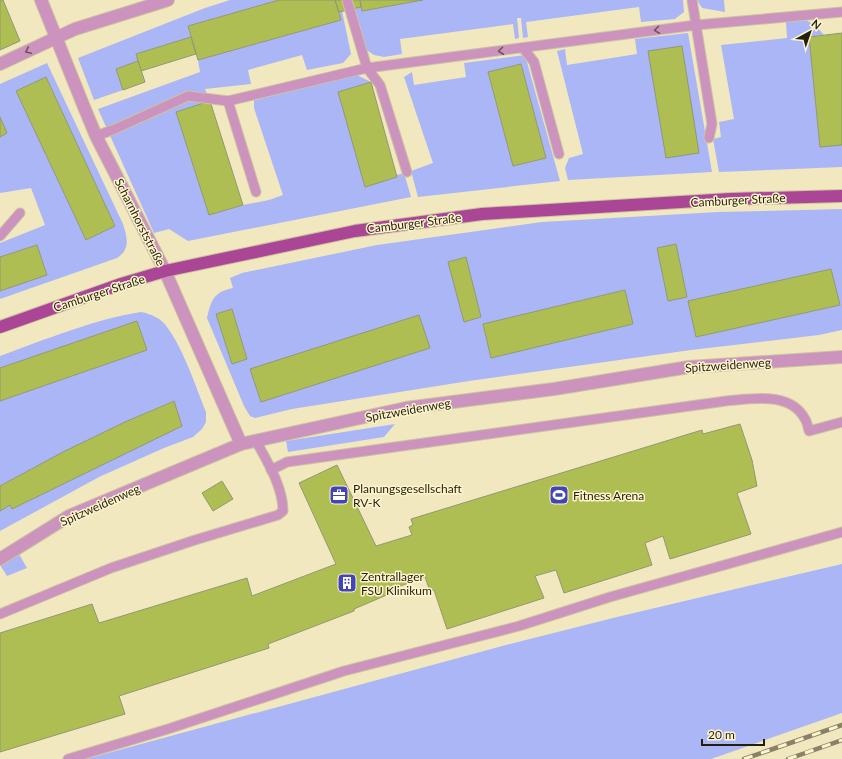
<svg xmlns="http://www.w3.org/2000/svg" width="842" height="759" font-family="Lato,sans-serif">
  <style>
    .green { fill: #aab6f6; fill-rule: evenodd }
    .building { fill: #afbe53; stroke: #919872 }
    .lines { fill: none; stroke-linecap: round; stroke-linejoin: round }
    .service-casing { stroke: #ccc4a0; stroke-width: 11 }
    .minor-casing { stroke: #ccc4a0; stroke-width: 14 }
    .primary-casing { stroke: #ccc4a0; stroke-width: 14 }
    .service { stroke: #cb93bd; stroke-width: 9 }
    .minor { stroke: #cb93bd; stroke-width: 12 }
    .primary { stroke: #ab4697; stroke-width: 12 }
    .rail-casing { stroke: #888266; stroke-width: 4.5 }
    .rail { stroke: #fff5cd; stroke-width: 3; stroke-dasharray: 9; stroke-linecap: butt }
    .oneway { stroke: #6f535e }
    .labels { text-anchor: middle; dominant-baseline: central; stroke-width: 3; stroke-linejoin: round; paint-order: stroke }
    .street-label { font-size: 12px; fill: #231f10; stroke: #fff5cd }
    .poi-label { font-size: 12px; fill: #231f10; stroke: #fff5cd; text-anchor: start }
  </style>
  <rect width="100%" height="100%" fill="#f1e8c0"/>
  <g class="green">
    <path d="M230,0H279L188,26L191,37L136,54L138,61L116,69L123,90L94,100L78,58L205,8Z"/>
    <path d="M423,0H683L684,12L675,19L641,22L639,7L526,22L528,37L523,38L521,18H517L519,38L515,39L513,24L400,39L402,54L384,57L374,55L365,49L354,9L361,7L363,11Z"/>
    <path d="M697,0H724L725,12L702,8Z"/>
    <path d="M342,11L351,54L343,63L307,70L302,55L248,70L251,84L205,89L210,101L176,112L209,215L243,205L269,200L283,195L254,108V100L357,75L371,82L338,92L365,186L397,177V175L404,173L411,197L188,241L169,229L154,233L98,109L200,72L198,60L341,20L339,12Z"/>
    <path d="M806,20L816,26L824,35L809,37L820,147L842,145V167L719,172L713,139L721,137L719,122L734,119L721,45L787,38L786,22Z"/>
    <path d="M688,33L712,172L568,180L565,168L569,158L583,154L557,51L565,49L567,65L637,54L635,39Z"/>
    <path d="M525,55L560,181L418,197L411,171L433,163L404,77L412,72L414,85L466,77L464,63ZM521,64L546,158L513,166L488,73Z"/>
    <path d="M47,63L123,224C127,237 131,249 117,258L0,299V291L47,274L37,245L0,257V243L45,225L31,188L0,193V137L7,133L0,117V84ZM46,77L115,226L86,240L16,91Z"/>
    <path d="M842,209V330L819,335L691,350L469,381L292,409L255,418L250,416L244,406L207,318C211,300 214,292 233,288L230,278L242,273L377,245L542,222L718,212ZM676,244L687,297L657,248ZM466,257L481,317L464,322L448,262ZM831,269L839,305L696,337L689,301ZM625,290L633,324L491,358L483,324ZM232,309L247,359L232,364L216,314ZM429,348L261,402L250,369Z"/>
    <path d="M141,312C151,314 161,318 167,327C183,348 196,387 206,412V422L202,429L193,437L164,448L99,477L0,531V511L10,505L12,509L182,425L173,401C114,426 57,455 0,486V401L147,350L137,321L0,368V356C44,340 95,319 141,312Z"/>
    <path d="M395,424L384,437L288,452L286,441Z"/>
    <path d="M19,554L27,568L7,576L0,565Z"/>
    <path d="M842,564V713L711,759H86L506,645L617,617Z"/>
  </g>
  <g class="building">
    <path d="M0,0H3L20,41L0,50Z"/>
    <path d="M279,0H335L341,20L198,60L188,26Z"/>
    <path d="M335,0H360L361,7L339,12Z"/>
    <path d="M360,0H423L362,11Z"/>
    <path d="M842,33V145L820,147L809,37Z"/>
    <path d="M191,37L196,54L141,71L136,54Z"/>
    <path d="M682,46L699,153L666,158L648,51Z"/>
    <path d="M138,61L145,82L123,90L116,69Z"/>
    <path d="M521,64L546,158L513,166L488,72Z"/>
    <path d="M46,77L115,226L86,240L16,91Z"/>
    <path d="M371,82L397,177L365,187L338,92Z"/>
    <path d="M210,101L243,205L209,215L176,112Z"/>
    <path d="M0,117L7,133L0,137Z"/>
    <path d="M676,244L687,297L668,301L657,248Z"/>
    <path d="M37,245L47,275L0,291V257Z"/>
    <path d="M466,257L481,317L464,322L448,262Z"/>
    <path d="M831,269L840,305L696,337L688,301Z"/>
    <path d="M625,290L633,324L491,358L483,324Z"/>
    <path d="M232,309L247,359L232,364L216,314Z"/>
    <path d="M419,315L430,348L261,402L250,369Z"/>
    <path d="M137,321L147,350L0,401V368Z"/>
    <path d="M174,401L182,426L12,509L10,505L0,511V486L63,452L125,422Z"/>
    <path d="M740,424L752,460L757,486L737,493L751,534L670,559L663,536L645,543L652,565L564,593L556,570L535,576L544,598L447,629L434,590L430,591L425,577L395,588L396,591L354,609V611L268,644L269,648L119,696L125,714L0,752V633L92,604L99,623L247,578L252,596L336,564L299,483L337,465L376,546L412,535L409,527L413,525L411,519L702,430L703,434Z"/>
    <path d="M222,481L233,499L213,511L202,493Z"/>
  </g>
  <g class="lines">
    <defs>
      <g id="service">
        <path d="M347,0L367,68L380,85L407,172"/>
        <path d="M692,0L712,124L709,138"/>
        <path d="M523,48L534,62L559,154"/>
        <path d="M228,101L256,192"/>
        <path d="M96,136L115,129L188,96L228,101L367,68L696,25L842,12"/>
        <path d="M0,236L20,213"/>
        <path d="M271,470L287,462L726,401C752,399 790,391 805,419C807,422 808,427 809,431L842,422"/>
        <path d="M0,614L111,568L195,540L278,515L283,511C283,487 267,461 256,441"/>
        <path d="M68,759L168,729L344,671L519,626L610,597L842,532"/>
      </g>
      <g id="minor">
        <path d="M41,0L84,107L96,136L165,271L241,444"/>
        <path d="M0,64L75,29L168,0"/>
        <path d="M0,559L69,516L241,444L406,408L554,389L689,367L842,357"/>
      </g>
      <path id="primary" d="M0,327L121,284L165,271L355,231L482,214L730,199L842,196"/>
    </defs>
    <use href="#service" class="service-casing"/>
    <use href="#minor" class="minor-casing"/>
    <use href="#primary" class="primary-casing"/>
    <use href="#service" class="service"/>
    <use href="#minor" class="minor"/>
    <use href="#primary" class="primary"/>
    <defs>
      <g id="rail">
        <path d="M744,759L842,725"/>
        <path d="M788,759L842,740"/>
      </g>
    </defs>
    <use href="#rail" class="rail-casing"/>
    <use href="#rail" class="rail"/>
  </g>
  <defs><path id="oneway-chevron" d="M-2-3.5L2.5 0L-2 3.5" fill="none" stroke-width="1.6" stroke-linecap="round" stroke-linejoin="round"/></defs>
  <g class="oneway">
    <use href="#oneway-chevron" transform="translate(657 30) rotate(172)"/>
    <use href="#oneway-chevron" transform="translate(28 51) rotate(155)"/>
    <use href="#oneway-chevron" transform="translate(501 51) rotate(173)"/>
  </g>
  <defs>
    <symbol id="office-square" viewBox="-11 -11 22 22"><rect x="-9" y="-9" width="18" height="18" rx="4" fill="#4244b9" stroke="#fff5cd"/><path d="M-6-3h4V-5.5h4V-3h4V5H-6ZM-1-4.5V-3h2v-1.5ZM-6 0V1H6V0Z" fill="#fff"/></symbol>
    <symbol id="stadium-square" viewBox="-11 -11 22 22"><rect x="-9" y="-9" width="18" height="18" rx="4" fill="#4244b9" stroke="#fff5cd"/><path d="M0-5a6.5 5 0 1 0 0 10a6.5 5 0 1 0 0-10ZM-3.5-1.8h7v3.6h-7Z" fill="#fff"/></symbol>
    <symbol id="building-square" viewBox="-11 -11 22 22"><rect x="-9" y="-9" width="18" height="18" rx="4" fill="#4244b9" stroke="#fff5cd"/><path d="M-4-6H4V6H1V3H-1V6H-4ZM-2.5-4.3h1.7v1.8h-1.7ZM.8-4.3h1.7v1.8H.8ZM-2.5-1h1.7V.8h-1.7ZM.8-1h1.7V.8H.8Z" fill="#fff"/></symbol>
  </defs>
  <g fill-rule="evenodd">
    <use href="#office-square" x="328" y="484" width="22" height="22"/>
    <use href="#stadium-square" x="548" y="484" width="22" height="22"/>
    <use href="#building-square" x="336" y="572" width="22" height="22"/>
  </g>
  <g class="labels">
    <g class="street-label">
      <text transform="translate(738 200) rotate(-3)">Camburger Straße</text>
      <text transform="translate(140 222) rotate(63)">Scharnhorststraße</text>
      <text transform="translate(414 223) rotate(-7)">Camburger Straße</text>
      <text transform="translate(99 293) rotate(-18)">Camburger Straße</text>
      <text transform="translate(728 365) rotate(-4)">Spitzweidenweg</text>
      <text transform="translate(408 410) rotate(-10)">Spitzweidenweg</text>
      <text transform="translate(100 505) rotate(-24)">Spitzweidenweg</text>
    </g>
    <g class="poi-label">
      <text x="353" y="488">Planungsgesellschaft<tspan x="353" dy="14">RV-K</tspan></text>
      <text x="573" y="495">Fitness Arena</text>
      <text x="361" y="576">Zentrallager<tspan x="361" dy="14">FSU Klinikum</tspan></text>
    </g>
  </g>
  <g transform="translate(810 32) rotate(40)" stroke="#fff5cd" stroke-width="3" paint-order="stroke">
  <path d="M0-3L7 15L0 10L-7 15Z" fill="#231f10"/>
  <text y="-6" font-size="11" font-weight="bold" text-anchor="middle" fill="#231f10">N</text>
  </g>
  <path d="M702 739v6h62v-6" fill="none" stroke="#231f10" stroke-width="2"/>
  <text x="708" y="739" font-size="12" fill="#231f10" stroke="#fff5cd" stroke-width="3" paint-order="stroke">20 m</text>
</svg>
